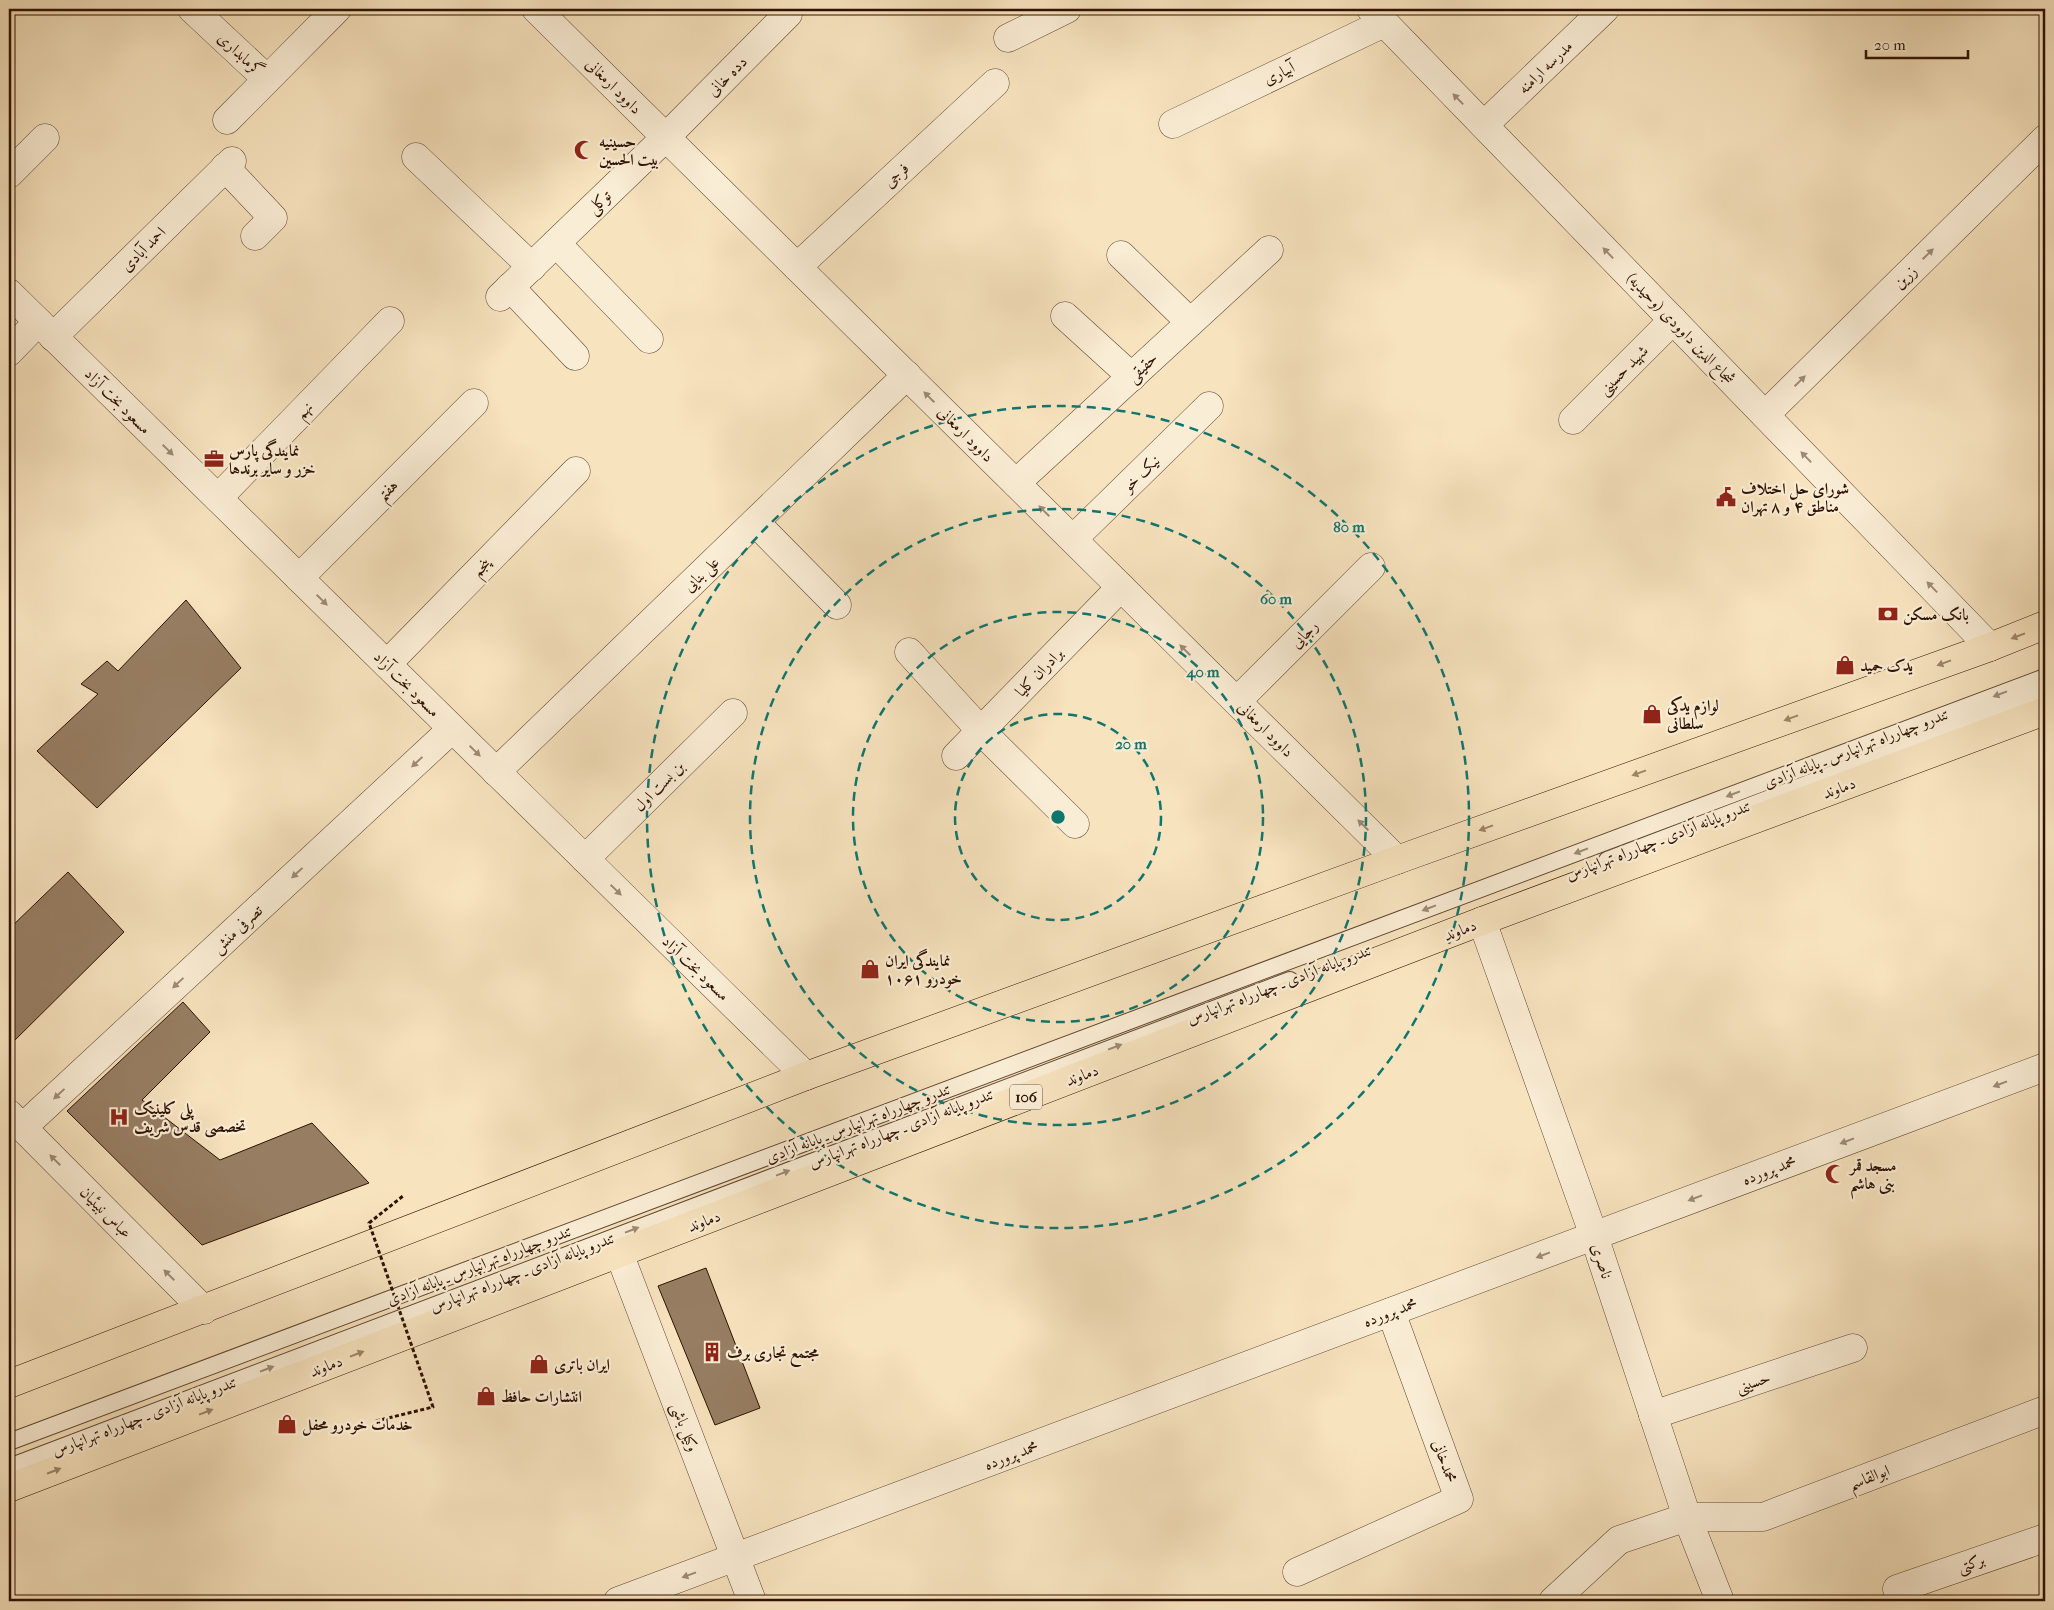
<svg xmlns="http://www.w3.org/2000/svg" width="2054" height="1610" font-family="'IM FELL French Canon',Amiri,serif">
  <style>
    .building { fill: #977e63; stroke: #2e1101 }
    .lines { fill: none; stroke-linecap: round; stroke-linejoin: round }
    .service-casing { stroke: #604630; stroke-width: 18 }
    .minor-casing { stroke: #604630; stroke-width: 29 }
    .primary-casing { stroke: #2e1101; stroke-width: 29 }
    .service { stroke: #faedd5; stroke-width: 16 }
    .minor { stroke: #faedd5; stroke-width: 28 }
    .primary { stroke: #f7e3be; stroke-width: 28 }
    .path-bridge { stroke: #2e1101; stroke-width: 3; stroke-dasharray: 4 2.5; stroke-linecap: butt }
    .oneway { fill: #9e8a76 }
    .oneway2 { fill: #9d8469 }
    .ring { fill: none; stroke: #0f766e; stroke-width: 2.5; stroke-dasharray: 9 6 }
    .labels { text-anchor: middle; dominant-baseline: central; stroke-width: 4.5; stroke-linejoin: round; paint-order: stroke }
    .shield { fill: #faedd5; stroke: #6b5341; stroke-width: 1 }
    .shield-label { font-size: 15px; font-weight: bold; fill: #2e1101 }
    .street-label { font-size: 16px; fill: #2e1101; stroke: #faedd5 }
    .poi-label { font-size: 16px; font-weight: bold; fill: #2e1101; stroke: #faedd5; text-anchor: start }
    .centre { fill: #0f766e; stroke: #faedd5; stroke-width: 2.5 }
    .ring-label { font-size: 15px; text-anchor: middle; font-weight: bold; fill: #0f766e; stroke: #faedd5; stroke-width: 4.5; stroke-linejoin: round; paint-order: stroke }
  </style>
  <rect width="100%" height="100%" fill="#f7e3be"/>
  <filter id="stains"><feTurbulence type="fractalNoise" baseFrequency=".004" numOctaves="4"/><feColorMatrix values="0 0 0 0 .2 0 0 0 0 .09 0 0 0 0 .02 0 0 0 .5 -.17"/></filter>
  <radialGradient id="worn" r=".72"><stop offset=".6" stop-color="#630" stop-opacity="0"/><stop offset="1" stop-color="#630" stop-opacity=".3"/></radialGradient>
  <g class="building">
    <path d="M186,600L241,668L97,808L37,751L98,694L81,684L107,661L118,671Z"/>
    <path d="M68,872L124,932L9,1046V929Z"/>
    <path d="M183,1002L210,1032L142,1100L220,1160L312,1123L369,1183L202,1245L67,1111Z"/>
    <path d="M706,1268L760,1408L715,1425L658,1286Z"/>
  </g>
  <g class="lines">
    <defs>
      <g id="service">
        <path d="M1607,860L2045,693"/>
        <path d="M9,1442L2045,677"/>
        <path d="M9,1467L1290,980"/>
      </g>
      <g id="minor">
        <path d="M192,9L267,79"/>
        <path d="M536,9L1397,860"/>
        <path d="M1371,9L1990,647"/>
        <path d="M1008,38L1067,9"/>
        <path d="M227,120L337,9"/>
        <path d="M1173,124L1384,23"/>
        <path d="M1484,125L1605,9"/>
        <path d="M416,157L532,267"/>
        <path d="M225,167L273,218L255,236"/>
        <path d="M9,174L45,138"/>
        <path d="M556,243L649,339"/>
        <path d="M1121,255L1190,322"/>
        <path d="M797,267L995,83"/>
        <path d="M510,287L575,356"/>
        <path d="M9,293L806,1076"/>
        <path d="M500,297L666,137L788,14"/>
        <path d="M1065,316L1132,377"/>
        <path d="M53,337L232,161"/>
        <path d="M9,352L38,322"/>
        <path d="M1765,415L2045,139"/>
        <path d="M1573,420L1673,320"/>
        <path d="M1016,483L1269,250"/>
        <path d="M218,498L390,321"/>
        <path d="M755,522L837,605"/>
        <path d="M1073,539L1209,406"/>
        <path d="M299,578L474,403"/>
        <path d="M909,652L981,731L1075,824"/>
        <path d="M387,664L576,471"/>
        <path d="M1237,701L1371,567"/>
        <path d="M956,756L1121,587"/>
        <path d="M496,772L907,375"/>
        <path d="M585,859L733,713"/>
        <path d="M1482,921L1594,1236L1687,1517L1720,1601"/>
        <path d="M9,1114L204,1310"/>
        <path d="M22,1128L452,729"/>
        <path d="M619,1253L752,1601"/>
        <path d="M1653,1415L1853,1348"/>
        <path d="M1297,1572L1459,1499L1391,1312"/>
        <path d="M1897,1589L2045,1538"/>
        <path d="M618,1601L2045,1067"/>
        <path d="M1553,1601L1619,1540L1687,1517H1763L2045,1410"/>
      </g>
      <g id="primary">
        <path d="M9,1384L806,1076L1397,860L1990,647L2045,625"/>
        <path d="M9,1488L1482,921L2045,711"/>
      </g>
    </defs>
    <use href="#service" class="service-casing"/>
    <use href="#minor" class="minor-casing"/>
    <use href="#primary" class="primary-casing"/>
    <use href="#service" class="service"/>
    <use href="#minor" class="minor"/>
    <use href="#primary" class="primary"/>
    <path class="path-bridge" d="M376,1421L433,1407L369,1223L403,1196"/>
  </g>
  <defs><path id="oneway-solid" d="M-6-.8H1V-3.2L6.5 0L1 3.2V.8H-6Z" transform="scale(1.25)"/></defs>
  <g class="oneway">
    <use href="#oneway-solid" transform="translate(1458 99) rotate(-134)"/>
    <use href="#oneway-solid" transform="translate(1608 253) rotate(-134)"/>
    <use href="#oneway-solid" transform="translate(1928 254) rotate(-44)"/>
    <use href="#oneway-solid" transform="translate(1800 381) rotate(-44)"/>
    <use href="#oneway-solid" transform="translate(929 397) rotate(-135)"/>
    <use href="#oneway-solid" transform="translate(168 450) rotate(45)"/>
    <use href="#oneway-solid" transform="translate(1806 457) rotate(-134)"/>
    <use href="#oneway-solid" transform="translate(1044 511) rotate(-135)"/>
    <use href="#oneway-solid" transform="translate(1932 587) rotate(-134)"/>
    <use href="#oneway-solid" transform="translate(322 600) rotate(44)"/>
    <use href="#oneway-solid" transform="translate(1185 650) rotate(-135)"/>
    <use href="#oneway-solid" transform="translate(2000 694) rotate(159)"/>
    <use href="#oneway-solid" transform="translate(475 751) rotate(44)"/>
    <use href="#oneway-solid" transform="translate(417 762) rotate(137)"/>
    <use href="#oneway-solid" transform="translate(1733 794) rotate(159)"/>
    <use href="#oneway-solid" transform="translate(1363 825) rotate(-135)"/>
    <use href="#oneway-solid" transform="translate(1581 851) rotate(159)"/>
    <use href="#oneway-solid" transform="translate(297 873) rotate(137)"/>
    <use href="#oneway-solid" transform="translate(616 890) rotate(44)"/>
    <use href="#oneway-solid" transform="translate(1429 908) rotate(159)"/>
    <use href="#oneway-solid" transform="translate(178 983) rotate(137)"/>
    <use href="#oneway-solid" transform="translate(1115 1047) rotate(-21)"/>
    <use href="#oneway-solid" transform="translate(2000 1084) rotate(159)"/>
    <use href="#oneway-solid" transform="translate(59 1094) rotate(137)"/>
    <use href="#oneway-solid" transform="translate(1847 1141) rotate(159)"/>
    <use href="#oneway-solid" transform="translate(55 1160) rotate(-135)"/>
    <use href="#oneway-solid" transform="translate(783 1173) rotate(-21)"/>
    <use href="#oneway-solid" transform="translate(1695 1198) rotate(159)"/>
    <use href="#oneway-solid" transform="translate(632 1230) rotate(-21)"/>
    <use href="#oneway-solid" transform="translate(1543 1255) rotate(159)"/>
    <use href="#oneway-solid" transform="translate(169 1275) rotate(-135)"/>
    <use href="#oneway-solid" transform="translate(267 1369) rotate(-21)"/>
    <use href="#oneway-solid" transform="translate(689 1575) rotate(160)"/>
  </g>
  <g class="oneway2">
    <use href="#oneway-solid" transform="translate(2018 636) rotate(159)"/>
    <use href="#oneway-solid" transform="translate(1944 663) rotate(160)"/>
    <use href="#oneway-solid" transform="translate(1791 718) rotate(160)"/>
    <use href="#oneway-solid" transform="translate(1639 773) rotate(160)"/>
    <use href="#oneway-solid" transform="translate(1486 828) rotate(160)"/>
    <use href="#oneway-solid" transform="translate(357 1354) rotate(-21)"/>
    <use href="#oneway-solid" transform="translate(206 1412) rotate(-21)"/>
    <use href="#oneway-solid" transform="translate(54 1471) rotate(-21)"/>
  </g>
  <g class="ring">
    <circle cx="1058" cy="817" r="103"/>
    <circle cx="1058" cy="817" r="205"/>
    <circle cx="1058" cy="817" r="308"/>
    <circle cx="1058" cy="817" r="411"/>
  </g>
  <defs>
    <symbol id="mosque-bare" viewBox="-9 -9 18 18"><path d="M3.5-4.9A6 6 0 1 0 3.5 4.9A5 5 0 1 1 3.5-4.9Z" fill="#8f2418" stroke="#faedd5" stroke-width="2.5" paint-order="stroke"/></symbol>
    <symbol id="office-bare" viewBox="-9 -9 18 18"><path d="M-6-3h4V-5.5h4V-3h4V5H-6ZM-1-4.5V-3h2v-1.5ZM-6 0V1H6V0Z" fill="#8f2418" stroke="#faedd5" stroke-width="2.5" paint-order="stroke"/></symbol>
    <symbol id="civic-bare" viewBox="-9 -9 18 18"><path d="M-.6-6.5H3V-4.5H.6V-3L4-1V1h2V6H-6V1h2V-1L-.6-3ZM-1.2 2.5V6h2.4V2.5Z" fill="#8f2418" stroke="#faedd5" stroke-width="2.5" paint-order="stroke"/></symbol>
    <symbol id="bank-bare" viewBox="-9 -9 18 18"><path d="M-6-4H6V4H-6ZM0-2.3a2.3 2.3 0 1 0 0 4.6a2.3 2.3 0 1 0 0-4.6Z" fill="#8f2418" stroke="#faedd5" stroke-width="2.5" paint-order="stroke"/></symbol>
    <symbol id="shop-bare" viewBox="-9 -9 18 18"><path d="M-5-2.5h2.3a2.7 3.5 0 0 1 5.4 0H5L5.5 6h-11ZM-1.5-2.5h3a1.5 2.3 0 0 0-3 0Z" fill="#8f2418" stroke="#faedd5" stroke-width="2.5" paint-order="stroke"/></symbol>
    <symbol id="hospital-bare" viewBox="-9 -9 18 18"><path d="M-5-5h3v3.5h4V-5h3V5h-3V1.5h-4V5h-3Z" fill="#8f2418" stroke="#faedd5" stroke-width="2.5" paint-order="stroke"/></symbol>
    <symbol id="building-bare" viewBox="-9 -9 18 18"><path d="M-4-6H4V6H1V3H-1V6H-4ZM-2.5-4.3h1.7v1.8h-1.7ZM.8-4.3h1.7v1.8H.8ZM-2.5-1h1.7V.8h-1.7ZM.8-1h1.7V.8H.8Z" fill="#8f2418" stroke="#faedd5" stroke-width="2.5" paint-order="stroke"/></symbol>
  </defs>
  <g fill-rule="evenodd">
    <use href="#mosque-bare" x="570" y="136" width="28" height="28"/>
    <use href="#office-bare" x="200" y="445" width="28" height="28"/>
    <use href="#civic-bare" x="1712" y="483" width="28" height="28"/>
    <use href="#bank-bare" x="1874" y="600" width="28" height="28"/>
    <use href="#shop-bare" x="1831" y="651" width="28" height="28"/>
    <use href="#shop-bare" x="1638" y="700" width="28" height="28"/>
    <use href="#shop-bare" x="856" y="955" width="28" height="28"/>
    <use href="#hospital-bare" x="105" y="1103" width="28" height="28"/>
    <use href="#mosque-bare" x="1821" y="1160" width="28" height="28"/>
    <use href="#building-bare" x="698" y="1338" width="28" height="28"/>
    <use href="#shop-bare" x="525" y="1350" width="28" height="28"/>
    <use href="#shop-bare" x="472" y="1382" width="28" height="28"/>
    <use href="#shop-bare" x="273" y="1410" width="28" height="28"/>
  </g>
  <g class="labels">
    <rect class="shield" x="1010" y="1084.5" width="32" height="25" rx="4"/>
    <g class="shield-label">
      <text x="1026" y="1097">106</text>
    </g>
    <g class="street-label">
      <text transform="translate(241 54) rotate(43)">گرمابداری</text>
      <text transform="translate(1545 67) rotate(-44)">مدرسه ارامنه</text>
      <text transform="translate(1279 73) rotate(-26)">آبیاری</text>
      <text transform="translate(727 76) rotate(-45)">دده خانی</text>
      <text transform="translate(614 86) rotate(45)">داوود ارمغانی</text>
      <text transform="translate(896 175) rotate(-43)">فرجی</text>
      <text transform="translate(599 202) rotate(-44)">توکلی</text>
      <text transform="translate(143 249) rotate(-45)">احمد آبادی</text>
      <text transform="translate(1905 277) rotate(-44)">زرین</text>
      <text transform="translate(1681 328) rotate(46)">شجاع الدین داوودی (وحیدیه)</text>
      <text transform="translate(1142 367) rotate(-43)">حقیقی</text>
      <text transform="translate(1623 370) rotate(-45)">شهید حسینی</text>
      <text transform="translate(118 401) rotate(45)">مسعود بخت آزاد</text>
      <text transform="translate(304 410) rotate(-46)">نهم</text>
      <text transform="translate(966 434) rotate(45)">داوود ارمغانی</text>
      <text transform="translate(1141 473) rotate(-44)">نیک خو</text>
      <text transform="translate(387 490) rotate(-45)">هفتم</text>
      <text transform="translate(481 567) rotate(-46)">پنجم</text>
      <text transform="translate(701 574) rotate(-44)">علی بنایی</text>
      <text transform="translate(1304 634) rotate(-45)">رجایی</text>
      <text transform="translate(1039 672) rotate(-46)">برادران کلیا</text>
      <text transform="translate(407 684) rotate(45)">مسعود بخت آزاد</text>
      <text transform="translate(1266 729) rotate(45)">داوود ارمغانی</text>
      <text transform="translate(1856 748) rotate(-21)">تندرو چهارراه تهرانپارس ـ پایانه آزادی</text>
      <text transform="translate(659 786) rotate(-45)">بن بست اول</text>
      <text transform="translate(1839 788) rotate(-20)">دماوند</text>
      <text transform="translate(1658 840) rotate(-21)">تندرو پایانه آزادی ـ چهارراه تهرانپارس</text>
      <text transform="translate(237 929) rotate(-43)">تصرفی منش</text>
      <text transform="translate(1460 930) rotate(-21)">دماوند</text>
      <text transform="translate(696 968) rotate(44)">مسعود بخت آزاد</text>
      <text transform="translate(1279 984) rotate(-21)">تندرو پایانه آزادی ـ چهارراه تهرانپارس</text>
      <text transform="translate(1082 1075) rotate(-21)">دماوند</text>
      <text transform="translate(858 1123) rotate(-21)">تندرو چهارراه تهرانپارس ـ پایانه آزادی</text>
      <text transform="translate(901 1128) rotate(-21)">تندرو پایانه آزادی ـ چهارراه تهرانپارس</text>
      <text transform="translate(1769 1170) rotate(-21)">محمد پرورده</text>
      <text transform="translate(106 1212) rotate(45)">عباس نبیئیان</text>
      <text transform="translate(704 1221) rotate(-21)">دماوند</text>
      <text transform="translate(1602 1261) rotate(72)">ناصری</text>
      <text transform="translate(479 1265) rotate(-21)">تندرو چهارراه تهرانپارس ـ پایانه آزادی</text>
      <text transform="translate(522 1272) rotate(-21)">تندرو پایانه آزادی ـ چهارراه تهرانپارس</text>
      <text transform="translate(1390 1312) rotate(-21)">محمد پرورده</text>
      <text transform="translate(326 1366) rotate(-21)">دماوند</text>
      <text transform="translate(1753 1382) rotate(-18)">حسینی</text>
      <text transform="translate(144 1416) rotate(-21)">تندرو پایانه آزادی ـ چهارراه تهرانپارس</text>
      <text transform="translate(685 1427) rotate(69)">وکیل باشی</text>
      <text transform="translate(1011 1455) rotate(-21)">محمد پرورده</text>
      <text transform="translate(1445 1461) rotate(70)">محمدخانی</text>
      <text transform="translate(1869 1477) rotate(-21)">ابوالقاسم</text>
      <text transform="translate(1971 1563) rotate(-19)">برکتی</text>
    </g>
    <g class="poi-label">
      <text x="599" y="141">حسینیه<tspan x="599" dy="18">بیت الحسین</tspan></text>
      <text x="229" y="450">نمایندگی پارس<tspan x="229" dy="18">خزر و سایر برندها</tspan></text>
      <text x="1741" y="488">شورای حل اختلاف<tspan x="1741" dy="18">مناطق ۴ و ۸ تهران</tspan></text>
      <text x="1903" y="614">بانک مسکن</text>
      <text x="1860" y="665">یدک حمید</text>
      <text x="1667" y="705">لوازم یدکی<tspan x="1667" dy="18">سلطانی</tspan></text>
      <text x="885" y="960">نمایندگی ایران<tspan x="885" dy="18">خودرو ۱۰۶۱</tspan></text>
      <text x="134" y="1108">پلی کلینیک<tspan x="134" dy="18">تخصصی قدس شریف</tspan></text>
      <text x="1850" y="1165">مسجد قمر<tspan x="1850" dy="18">بنی هاشم</tspan></text>
      <text x="727" y="1352">مجتمع تجاری برف</text>
      <text x="554" y="1364">ایران باتری</text>
      <text x="501" y="1396">انتشارات حافظ</text>
      <text x="302" y="1424">خدمات خودرو محفل</text>
    </g>
  </g>
  <circle cx="1058" cy="817" r="8" class="centre"/>
  <g class="ring-label">
    <text x="1349" y="532">80 m</text>
    <text x="1276" y="604">60 m</text>
    <text x="1203" y="677">40 m</text>
    <text x="1131" y="749">20 m</text>
  </g>
  <rect width="2054" height="1610" fill="none" stroke="#f7e3be" stroke-width="30"/>
  <rect x="10" y="10" width="2034" height="1590" fill="none" stroke="#2e1101" stroke-width="2.5"/>
  <rect x="15" y="15" width="2024" height="1580" fill="none" stroke="#2e1101"/>
  <path d="M1866 50v8h102v-8" fill="none" stroke="#2e1101" stroke-width="2.5"/>
  <text x="1874" y="50" font-size="15" fill="#2e1101" stroke="#faedd5" stroke-width="4" paint-order="stroke">20 m</text>
  <rect width="100%" height="100%" filter="url(#stains)"/>
  <rect width="100%" height="100%" fill="url(#worn)"/>
</svg>
